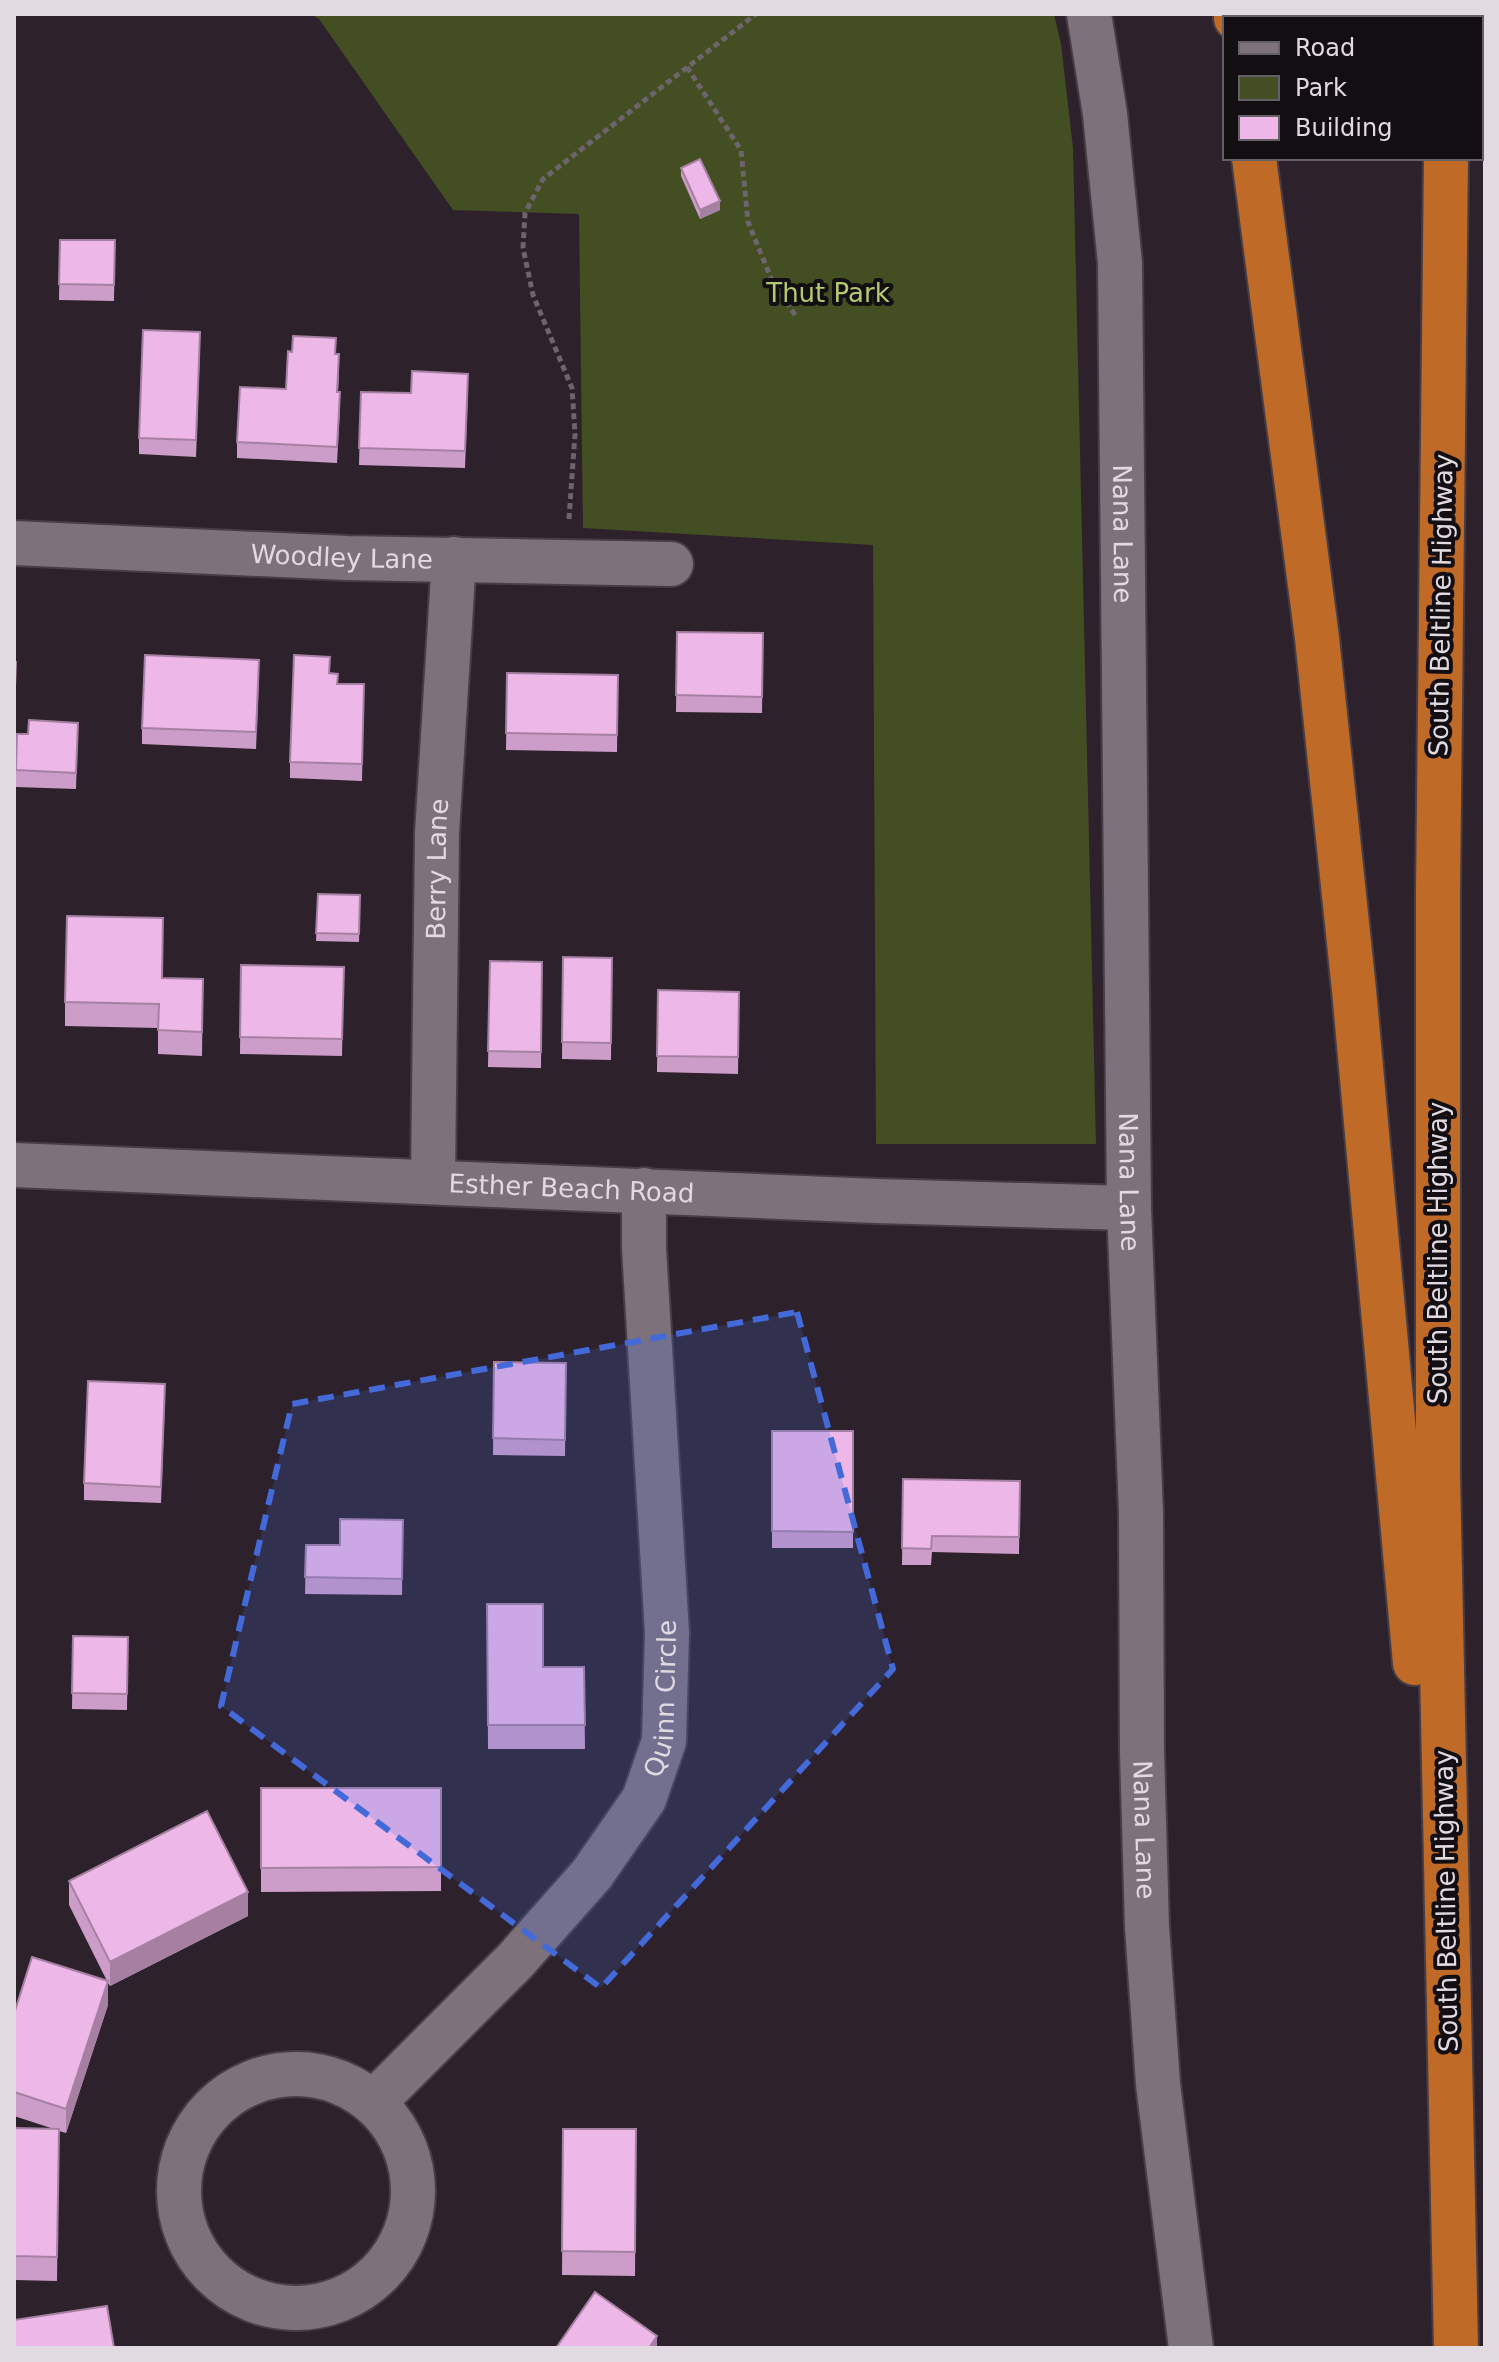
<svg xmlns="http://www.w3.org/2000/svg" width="1499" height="2362" font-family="'DejaVu Sans',sans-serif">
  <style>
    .park { fill: #434f22 }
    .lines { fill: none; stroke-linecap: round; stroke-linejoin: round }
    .minor-casing { stroke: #463d45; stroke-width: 48 }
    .highway-casing { stroke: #463d45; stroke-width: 48 }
    .path { stroke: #6e646d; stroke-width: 5; stroke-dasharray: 6 4; stroke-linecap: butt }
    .minor { stroke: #7d717c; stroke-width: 44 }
    .highway { stroke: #bf6a27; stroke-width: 44 }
    .wall { fill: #cc9dc8 }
    .shaded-wall { fill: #a680a2 }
    .building { fill: #edb7e8; stroke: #a680a2; stroke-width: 2 }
    .marked { fill: #446ada; fill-opacity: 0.2; stroke: #446ada; stroke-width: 6; stroke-dasharray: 16 10; stroke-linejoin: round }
    .labels { text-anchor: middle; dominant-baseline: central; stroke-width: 8; stroke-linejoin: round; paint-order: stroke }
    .park-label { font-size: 26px; fill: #b3ca70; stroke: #120e12 }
    .street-label { font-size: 26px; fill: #e2dae1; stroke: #120e12 }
  </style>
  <rect width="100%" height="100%" fill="#2d222c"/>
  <path class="park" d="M311,14H1054L1061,44L1073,148L1096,1144H876L873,545L583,528L579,214L453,210L319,19Z"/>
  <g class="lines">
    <defs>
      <g id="minor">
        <path id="s1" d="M1089,14L1105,114L1120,263L1129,1208L1141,1513L1142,1752L1147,1927L1158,2084L1191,2348"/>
        <path id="s2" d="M14,543L347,558L671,564"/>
        <path id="s3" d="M14,1165L876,1201L1129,1208"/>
        <path id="s4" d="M433,1181L437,833L454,559"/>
        <circle cx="296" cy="2191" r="117"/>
        <path id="s5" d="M374,2102L515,1961L592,1874L644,1799L664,1741L667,1633L644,1248V1190"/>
      </g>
      <g id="highway">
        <path d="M1236,14V18"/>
        <path d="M1447,18V14"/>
        <path d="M1254,158L1317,638L1354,990L1415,1663"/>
        <path d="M1446,158L1438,891V1474L1456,2348"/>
      </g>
    </defs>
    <use href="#minor" class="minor-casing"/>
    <use href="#highway" class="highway-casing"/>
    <g class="path">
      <path d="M687,67L741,150L748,222L771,278L795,315"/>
      <path d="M569,519L575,434L572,388L533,295L523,248L525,213L543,179L756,14"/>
    </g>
    <use href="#minor" class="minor"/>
    <use href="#highway" class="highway"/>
  </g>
  <g class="wall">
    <path d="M681,168L720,210L700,219L681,176Z"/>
    <path d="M60,240H115L114,301L59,300Z"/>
    <path d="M200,349L196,457L139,454V438Z"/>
    <path d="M336,354L339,370L338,392L340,408L337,463L237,458V442L286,389Z"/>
    <path d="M468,390L465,468L359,465L361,392L411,393Z"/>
    <path d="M677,632L763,633L762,713L676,712Z"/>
    <path d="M330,673L338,684H364L362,781L290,778V762Z"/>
    <path d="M507,673L618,675L617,752L506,750Z"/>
    <path d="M259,677L256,749L142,744V728Z"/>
    <path d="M78,723L76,789L16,787V770L28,734Z"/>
    <path d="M318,894L360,895L359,942L316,941Z"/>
    <path d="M563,957L612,958L611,1060L562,1059Z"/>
    <path d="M490,961L542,962L541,1068L488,1067Z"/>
    <path d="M241,965L344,967L342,1056L240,1054Z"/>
    <path d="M162,978L203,979L202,1056L158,1054V1028L65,1026V1002Z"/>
    <path d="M658,990L739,992L738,1074L657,1072Z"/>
    <path d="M494,1362L566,1363L565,1456L493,1455Z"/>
    <path d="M165,1400L161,1503L84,1500V1483Z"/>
    <rect x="772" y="1431" width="81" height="117"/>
    <path d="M903,1479L1020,1481L1019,1554L932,1552L931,1565H902Z"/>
    <path d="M403,1520L402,1595L305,1594L306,1545H340Z"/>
    <path d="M487,1604L543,1667H584L585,1749H488Z"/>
    <path d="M73,1636L128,1637L127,1710L72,1709Z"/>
    <path d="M261,1788H441V1891L261,1892Z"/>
    <path d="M69,1881L248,1916L110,1986L108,1983V2005L66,2133L59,2131L57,2281L14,2280V2128H51L14,2116V2014L107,1981L69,1905Z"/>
    <path d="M563,2129H636L635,2276L562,2275Z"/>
  </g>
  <g class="shaded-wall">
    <path d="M720,201V210L700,219V210Z"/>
    <path d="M248,1892V1916L110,1986V1962Z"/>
    <path d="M108,1981V2005L66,2133V2109Z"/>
    <path d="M657,2336V2348H649Z"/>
  </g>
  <g class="building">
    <path d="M700,159L720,201L700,210L681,168Z"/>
    <path d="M60,240H115L114,285L59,284Z"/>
    <path d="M143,330L200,332L196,440L139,438Z"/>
    <path d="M293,336L336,338L335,354H339L337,392H340L337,447L237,442L240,387L286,389L288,351L292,352Z"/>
    <path d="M412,371L468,374L465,451L359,448L361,392L411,393Z"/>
    <path d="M677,632L763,633L762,697L676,695Z"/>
    <path d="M145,655L259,660L256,732L142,728Z"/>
    <path d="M294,655L330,657L329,673L338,674L337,684H364L362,764L290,762Z"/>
    <path d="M14,662H16L14,712Z"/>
    <path d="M507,673L618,675L617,735L506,733Z"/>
    <path d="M29,720L78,723L76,773L16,770L17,734H28Z"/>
    <path d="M318,894L360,895L359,934L316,933Z"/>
    <path d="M67,916L163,918L162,978L203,979L202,1032L158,1030L159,1004L65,1002Z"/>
    <path d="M563,957L612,958L611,1043L562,1042Z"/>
    <path d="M490,961L542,962L541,1052L488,1051Z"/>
    <path d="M241,965L344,967L342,1039L240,1037Z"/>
    <path d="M658,990L739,992L738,1057L657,1056Z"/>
    <path d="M494,1362L566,1363L565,1440L493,1438Z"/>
    <path d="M88,1381L165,1384L161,1487L84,1483Z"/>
    <path d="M772,1431H853V1532L772,1531Z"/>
    <path d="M903,1479L1020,1481L1019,1537L932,1536L931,1549L902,1548Z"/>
    <path d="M340,1519L403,1520L402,1579L305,1577L306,1545H340Z"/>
    <path d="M487,1604H543V1667H584L585,1725H488Z"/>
    <path d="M73,1636L128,1637L127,1694L72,1693Z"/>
    <path d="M261,1788H441V1867L261,1868Z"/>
    <path d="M207,1811L248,1892L110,1962L69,1881Z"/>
    <path d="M32,1957L108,1981L66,2109L14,2092V2014Z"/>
    <path d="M14,2128L59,2129L57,2257L14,2256Z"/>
    <path d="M563,2129H636L635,2252L562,2251Z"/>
    <path d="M595,2292L657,2336L649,2348H556Z"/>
    <path d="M107,2306L114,2348H15L14,2320Z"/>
  </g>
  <path class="marked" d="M797,1312L893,1669L601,1988L221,1706L292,1404Z"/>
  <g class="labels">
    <g class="park-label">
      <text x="828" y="293">Thut Park</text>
    </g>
    <g class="street-label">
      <text stroke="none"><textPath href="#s1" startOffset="522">Nana Lane</textPath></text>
      <text stroke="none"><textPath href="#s2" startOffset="328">Woodley Lane</textPath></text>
      <text transform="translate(1441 605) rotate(-89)">South Beltline Highway</text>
      <text stroke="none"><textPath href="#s4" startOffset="312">Berry Lane</textPath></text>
      <text stroke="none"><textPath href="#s1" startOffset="1170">Nana Lane</textPath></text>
      <text stroke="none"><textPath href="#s3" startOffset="558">Esther Beach Road</textPath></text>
      <text transform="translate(1438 1253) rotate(-90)">South Beltline Highway</text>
      <text stroke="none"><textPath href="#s5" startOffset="510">Quinn Circle</textPath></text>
      <text stroke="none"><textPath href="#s1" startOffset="1818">Nana Lane</textPath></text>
      <text transform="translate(1446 1901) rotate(-91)">South Beltline Highway</text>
    </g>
  </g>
  <rect width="1499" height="2362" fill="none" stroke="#e2dae1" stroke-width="32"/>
  <rect x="1223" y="16" width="260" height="144" fill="#120e12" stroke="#656065" stroke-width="2"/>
  <rect x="1239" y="42" width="40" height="12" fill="#7d717c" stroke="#656065" stroke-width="2"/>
  <text x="1295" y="56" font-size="24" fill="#e2dae1">Road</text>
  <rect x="1239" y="76" width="40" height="24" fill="#434f22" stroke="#656065" stroke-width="2"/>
  <text x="1295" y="96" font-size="24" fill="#e2dae1">Park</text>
  <rect x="1239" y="116" width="40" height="24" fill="#edb7e8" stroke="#656065" stroke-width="2"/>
  <text x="1295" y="136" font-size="24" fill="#e2dae1">Building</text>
</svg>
